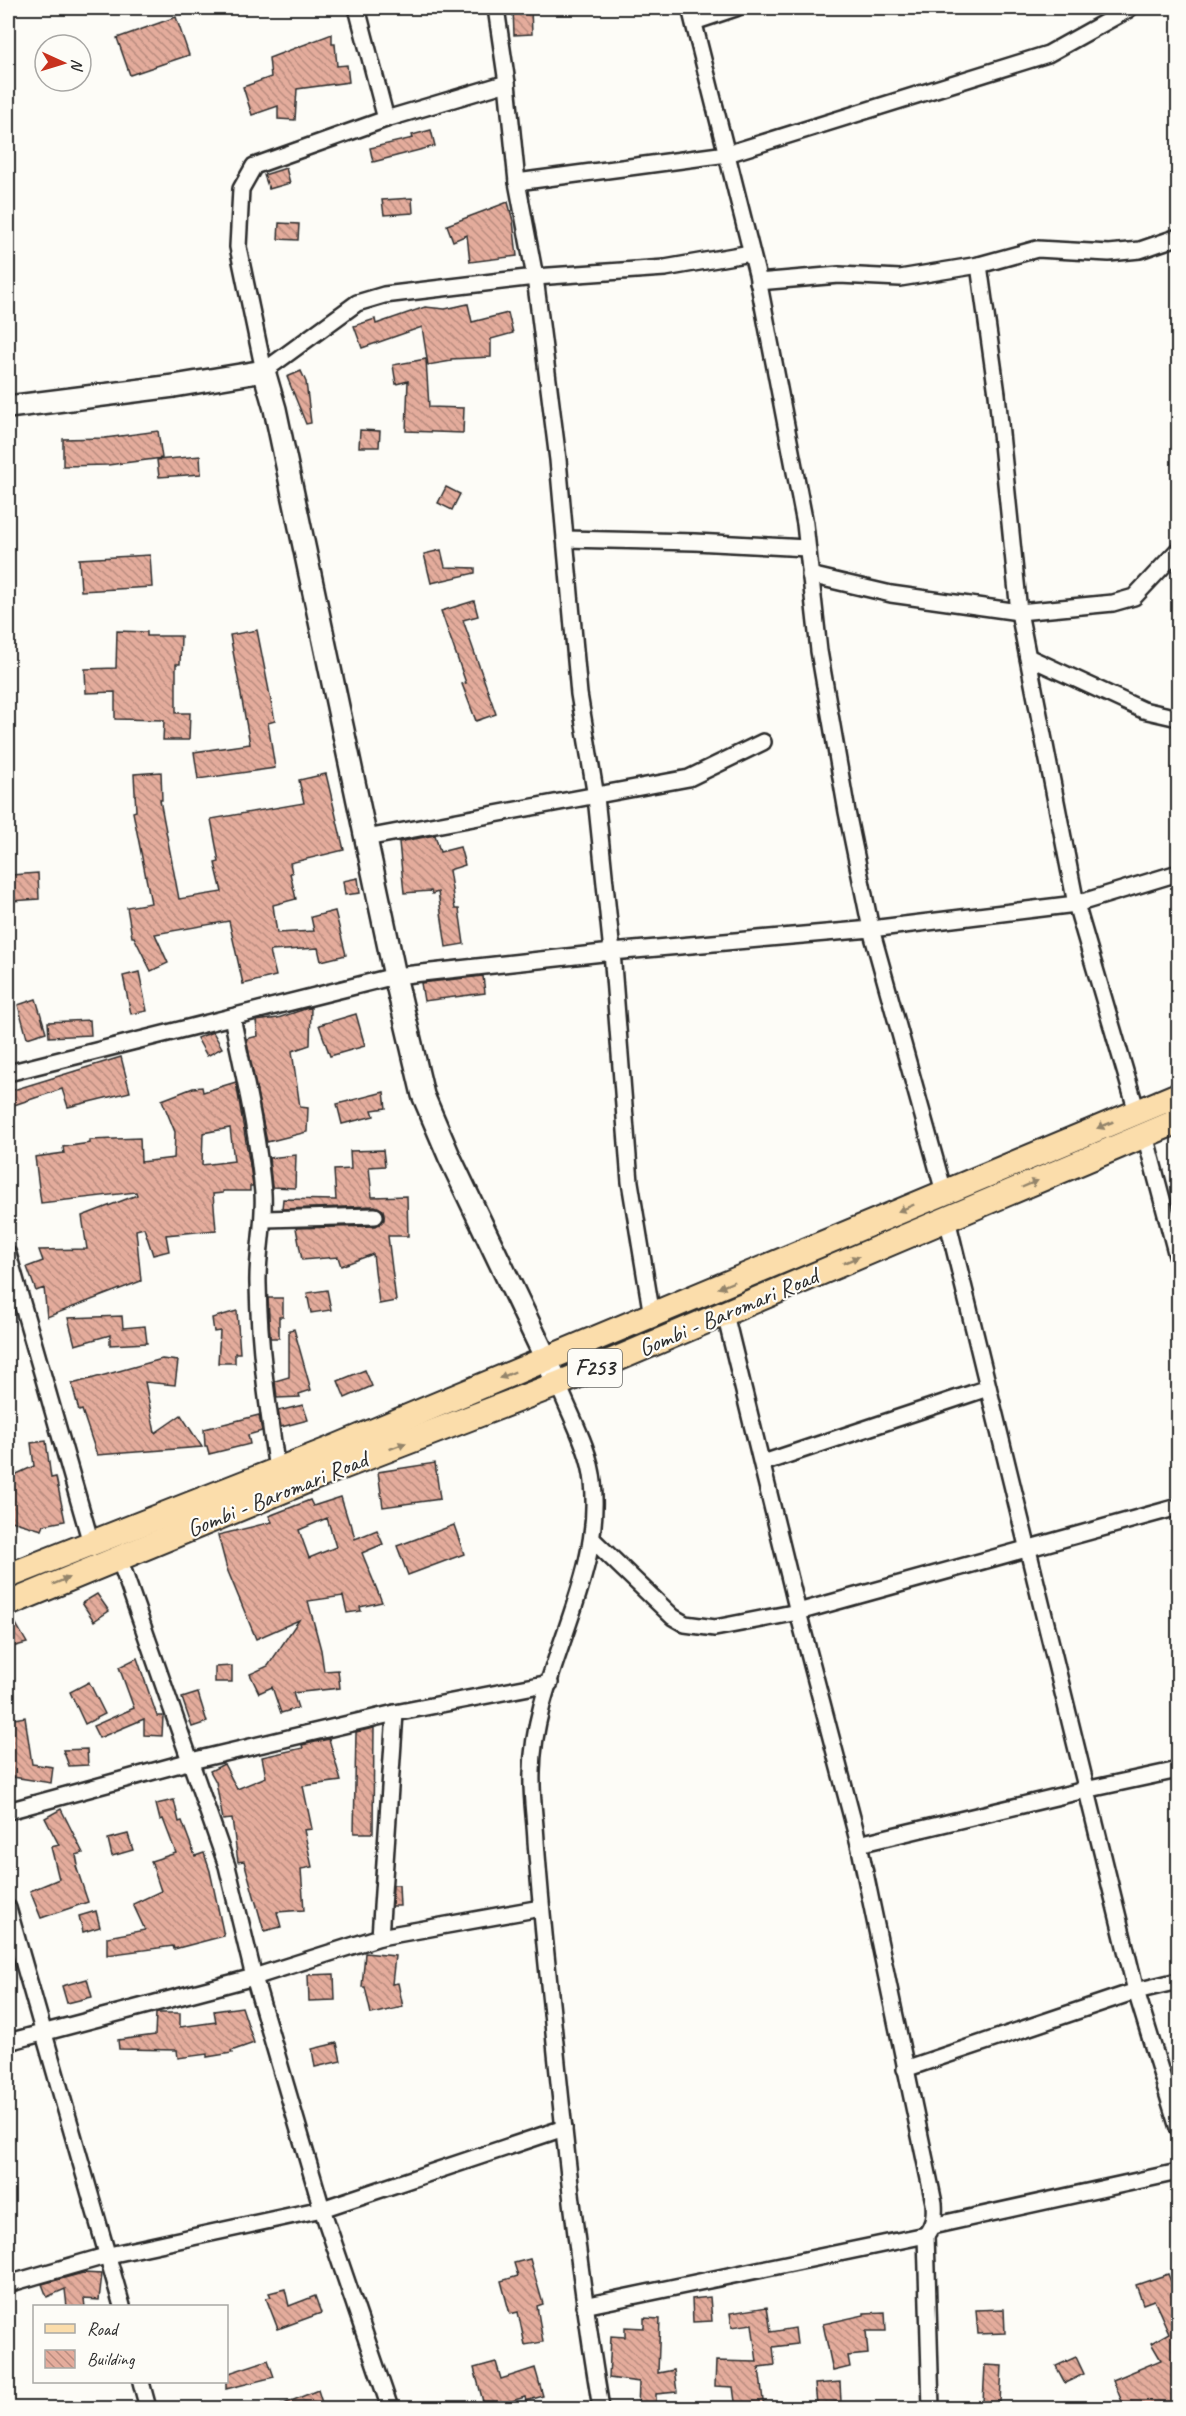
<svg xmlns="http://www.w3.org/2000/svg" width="1186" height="2416" font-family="Caveat,sans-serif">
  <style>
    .building { fill: url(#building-back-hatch); stroke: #2b2b2b; stroke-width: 1.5; fill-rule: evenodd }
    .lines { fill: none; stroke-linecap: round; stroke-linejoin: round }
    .street-casing { stroke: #2b2b2b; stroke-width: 20 }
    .secondary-casing { stroke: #2b2b2b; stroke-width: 26 }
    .primary-casing { stroke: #2b2b2b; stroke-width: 28 }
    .street { stroke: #fdfcf7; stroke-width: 15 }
    .secondary { stroke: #fdfcf7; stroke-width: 21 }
    .primary { stroke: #fbddab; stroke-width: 24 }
    .oneway { fill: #93846b }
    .labels { text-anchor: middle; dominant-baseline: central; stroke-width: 4.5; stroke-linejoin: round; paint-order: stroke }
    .shield { fill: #fdfcf7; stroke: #6a6a68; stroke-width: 1.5 }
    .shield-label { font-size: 22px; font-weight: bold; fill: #2b2b2b }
    .street-label { font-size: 24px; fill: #2b2b2b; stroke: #fdfcf7 }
  </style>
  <defs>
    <pattern id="building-back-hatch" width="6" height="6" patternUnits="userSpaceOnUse" patternTransform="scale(1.5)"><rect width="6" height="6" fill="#e4ac9c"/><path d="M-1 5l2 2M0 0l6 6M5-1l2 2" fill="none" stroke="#b98c7f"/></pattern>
  </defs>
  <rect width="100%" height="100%" fill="#fdfcf7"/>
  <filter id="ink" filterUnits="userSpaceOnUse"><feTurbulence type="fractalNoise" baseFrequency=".0167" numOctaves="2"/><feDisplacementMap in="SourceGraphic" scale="12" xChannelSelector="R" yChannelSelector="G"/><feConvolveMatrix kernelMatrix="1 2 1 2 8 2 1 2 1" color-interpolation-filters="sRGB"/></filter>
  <g filter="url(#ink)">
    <g class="building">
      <path d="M513,8H531L532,34L514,35Z"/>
      <path d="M176,17L189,55L130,75L117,38Z"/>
      <path d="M332,34V44H335L337,66L347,65L349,82L297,89L295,120L278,119V106L252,115L243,87L271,77L269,58Z"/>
      <path d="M431,130L435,146L373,162L370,148L413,138L412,135Z"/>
      <path d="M286,168L290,183L269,189L264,175Z"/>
      <path d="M412,198L413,213L384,215L382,200Z"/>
      <path d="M508,202L513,221L517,256L470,262L467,235L453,241L447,225Z"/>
      <path d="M279,223L299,224L298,240L278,239Z"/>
      <path d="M468,304L472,322L508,313L513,333L491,339V357L451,359V361L428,365L422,327L362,348L354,326L375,319L376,324L425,307L445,309Z"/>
      <path d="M426,359L429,407L464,408L463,433L406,431L408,381L396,384L393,365Z"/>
      <path d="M301,371L306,382L311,423L306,424L287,377Z"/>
      <path d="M360,430L380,431L379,447H359Z"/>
      <path d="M158,431L162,458L108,465L63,466V439L105,438Z"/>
      <path d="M200,456L201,474L159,477L157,460Z"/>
      <path d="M446,487L460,494L452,510L438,503Z"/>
      <path d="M441,550L445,567L475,568V573L431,583L424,554Z"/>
      <path d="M150,555L152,587L81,591L79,559Z"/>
      <path d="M474,601L478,616L463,620L496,714L476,721L462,684L466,683L441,611Z"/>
      <path d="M257,630L275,721L268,723L275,768L198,779L194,752L250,744L230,635Z"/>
      <path d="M117,631L147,632V636H181L180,664H176V713H190L189,740H163L164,720L115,719V692L86,693L85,669L116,668Z"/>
      <path d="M161,772L162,800H160L179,899L222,892L215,863L219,862L211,819L304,803L299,780L326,774L344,850L290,863L292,873H290L296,899L273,905L277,933L314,931L311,917L335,911L346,955L321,961L318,948L270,951L276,976L243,984L229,921L155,934L168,963L151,971L134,937H132L127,907L151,903L133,812L136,811L134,774Z"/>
      <path d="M435,835L440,852L460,847L465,865L449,870L455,909H459L464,944L446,947L438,892L432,894L431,891L404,893L399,842Z"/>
      <path d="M38,873L39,899L12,901L11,875Z"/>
      <path d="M358,878L360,893L345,895L343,881Z"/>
      <path d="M139,972L147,1011L131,1014L123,976Z"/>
      <path d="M483,976L485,993L424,1001L421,983Z"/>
      <path d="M36,999L46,1032L27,1038L18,1005Z"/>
      <path d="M311,1007L310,1045L292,1051L300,1107L308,1108L307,1132L267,1142L246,1039L258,1036L256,1021L278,1018Z"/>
      <path d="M356,1014L365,1046L330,1056L319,1025Z"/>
      <path d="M90,1020L91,1035L49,1037L48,1022Z"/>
      <path d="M213,1032L222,1048L207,1056L197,1038Z"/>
      <path d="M121,1057L130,1092L68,1107L62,1089L14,1105L10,1091Z"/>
      <path d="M236,1082L251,1172L253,1186H250V1191H223V1193L213,1194L216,1230L166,1235L169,1251L153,1255L144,1228L136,1230L141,1281L47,1317L44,1288L36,1291L27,1267L43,1261L39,1250L87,1249L82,1216L137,1195L136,1192L41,1203L35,1157L64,1153L63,1147L90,1143V1140L140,1138L141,1162L174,1158L175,1132L162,1100L193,1088L202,1087L203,1092ZM230,1128L234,1161L202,1165L203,1133Z"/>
      <path d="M384,1092L386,1108L372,1110L374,1116L342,1124L337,1104Z"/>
      <path d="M383,1150L385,1166L369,1167L372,1197L407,1196L408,1236H388L396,1301L379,1304L373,1254L341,1266L338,1257L302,1260L296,1228L376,1226L384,1220L383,1210L375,1206L282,1209L283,1199L336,1200L334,1170L351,1169L350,1151Z"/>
      <path d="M296,1155L295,1188L272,1187L269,1158Z"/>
      <path d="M327,1290L331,1310L311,1313L307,1293Z"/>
      <path d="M268,1298H283V1317H279V1338H270Z"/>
      <path d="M237,1311L240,1353H235V1363H218L220,1331L214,1332L212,1318Z"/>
      <path d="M122,1316L123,1328L145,1326L147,1343L110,1345V1335L75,1345L68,1318Z"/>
      <path d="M294,1329L311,1390L299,1394L300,1397L277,1398L275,1381L289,1377V1330Z"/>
      <path d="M162,1359L178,1361L175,1385L145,1382L155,1433L181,1415L202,1447L97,1455L82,1410L79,1411L72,1384Z"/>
      <path d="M365,1370L372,1386L345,1398L338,1381Z"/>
      <path d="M303,1405L308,1420L281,1427L278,1411Z"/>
      <path d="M259,1415L262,1431L248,1435L250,1444L209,1454L207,1446H205L204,1429Z"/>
      <path d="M46,1441L51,1478L56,1477L65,1521L44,1525L42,1530L8,1520V1478L34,1466L31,1443Z"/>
      <path d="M435,1463L440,1499L383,1507L378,1472Z"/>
      <path d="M341,1497L349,1523H351L355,1539L377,1530L383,1544L362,1553L382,1602L360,1607L361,1611L347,1613L343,1596L308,1601L321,1650L324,1671L338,1670L340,1688L293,1693L298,1708L281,1713L272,1687L259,1693L250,1674L268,1666L299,1620L256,1639L227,1569L218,1535L272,1522L269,1516L310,1500L313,1506ZM327,1518L336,1547L309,1558L299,1530Z"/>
      <path d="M454,1525L464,1554L408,1575L397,1546Z"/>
      <path d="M97,1594L109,1611L94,1621L82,1603Z"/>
      <path d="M12,1617L27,1643L8,1648V1618Z"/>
      <path d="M137,1658L157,1716H163L162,1736L144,1735V1719L99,1738L93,1726L134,1708L119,1667Z"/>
      <path d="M232,1666V1682H215V1667Z"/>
      <path d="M89,1682L105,1714L85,1724L70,1692Z"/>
      <path d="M198,1693L207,1722L192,1727L182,1698Z"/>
      <path d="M25,1717L32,1764L53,1767L51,1783L13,1777L8,1743V1720Z"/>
      <path d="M374,1728L373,1833H354L356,1732Z"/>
      <path d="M329,1739L341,1781L303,1786L312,1829L304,1830L312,1867L301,1869L304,1910L277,1912L281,1927L264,1931L244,1861L238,1862L232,1819L223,1820L216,1782L210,1771L224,1764L237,1789L266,1777L262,1757L303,1748L302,1745Z"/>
      <path d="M87,1749L88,1765L69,1766L63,1750Z"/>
      <path d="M174,1800L179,1822L182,1821L195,1856L204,1853L210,1871L224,1936L174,1949L173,1946L107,1955V1937L145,1930L133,1904L161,1891L151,1861L176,1853L163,1819L160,1820L156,1804Z"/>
      <path d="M61,1809L83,1853L76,1855L78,1865L76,1866L88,1902L41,1918L30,1891L59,1879L51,1847L59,1845L45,1818Z"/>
      <path d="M128,1834L133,1850L112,1856L108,1839Z"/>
      <path d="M393,1885H399L400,1906H392Z"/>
      <path d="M96,1911L100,1927L83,1932L79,1916Z"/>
      <path d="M365,1953L395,1956L392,1984L398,1983L403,2007L371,2014L365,1987H362Z"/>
      <path d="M334,1974L335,2000L309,2001L308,1975Z"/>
      <path d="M87,1979L92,1997L67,2003L62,1986Z"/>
      <path d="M242,2007L254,2043L231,2051L232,2053L207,2057V2054L178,2058L177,2050L119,2049L118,2040L155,2035L156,2013H180V2027L216,2022L214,2011Z"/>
      <path d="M337,2043L341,2061L315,2067L312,2049Z"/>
      <path d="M530,2259L543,2304L537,2306L543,2342L525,2345L518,2312L510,2314L501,2281L518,2276L514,2263Z"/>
      <path d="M83,2273L102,2274L99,2300L84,2299L85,2307H67L65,2289L47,2297L42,2284Z"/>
      <path d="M1168,2274L1179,2302V2398L1164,2409H1125L1113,2380L1161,2360L1151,2343L1169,2333L1154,2300L1143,2304L1136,2285Z"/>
      <path d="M285,2289L289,2306L315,2296L321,2313L278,2329L266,2298L271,2297L269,2293Z"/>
      <path d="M710,2297L712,2321L693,2322L692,2299Z"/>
      <path d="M767,2307L771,2332L795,2328L797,2344L773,2347L775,2365L759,2367L764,2409H736L733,2387L715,2386L716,2361L757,2362L752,2324L732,2327L730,2313Z"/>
      <path d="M1004,2309L1005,2333L978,2334L976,2310Z"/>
      <path d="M885,2312L886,2331H866L868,2354L848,2356L850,2367L833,2371L823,2324L864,2315V2313Z"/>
      <path d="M644,2318L660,2319L658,2373L674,2370L677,2392L656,2394V2409H638L639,2382L609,2378L611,2336L625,2337V2327L644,2328Z"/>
      <path d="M1076,2357L1084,2374L1065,2383L1056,2366Z"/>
      <path d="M268,2360L274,2377L226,2389V2374Z"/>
      <path d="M496,2362L501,2379L535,2368L543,2396L526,2401L525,2397L485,2409L474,2368Z"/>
      <path d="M985,2365L1002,2366L1000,2402H983Z"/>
      <path d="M840,2382L841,2402L817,2404L815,2384Z"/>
      <path d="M318,2390L324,2409H274V2408Z"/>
    </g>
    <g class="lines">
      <defs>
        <g id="street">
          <path d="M357,8L386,119"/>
          <path d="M496,8L507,83L517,182L535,277L558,460L579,694L596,797L612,952L630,1182L652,1316"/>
          <path d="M690,8L757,274L805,524L819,651L847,812L871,929L944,1192"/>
          <path d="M694,22L736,8"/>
          <path d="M507,83L386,119L254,166L241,189L238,247L264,371L357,303L384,295L535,277L665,268L751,253"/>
          <path d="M517,182L727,154L1048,54L1129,9"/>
          <path d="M979,265L997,394L1019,612L1076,904L1137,1112"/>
          <path d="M758,282L839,275L900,278L979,265L1037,249L1109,253L1140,250L1178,237"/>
          <path d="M565,539L695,542L807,548"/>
          <path d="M810,575L891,594L1019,612L1113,603L1134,597L1178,550"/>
          <path d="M1028,657L1143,710L1178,718"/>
          <path d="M366,838L689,778L763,742"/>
          <path d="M232,1017C244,1075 258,1134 263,1193C265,1224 257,1253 258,1284C259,1347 268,1408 277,1470"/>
          <path d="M8,1073L395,976L612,952L871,929L1076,904L1178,873"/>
          <path d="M1145,1135L1178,1260"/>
          <path d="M265,1219L375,1216"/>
          <path d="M947,1219L1136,1991L1178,2128"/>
          <path d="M8,1254L91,1543"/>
          <path d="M725,1314L798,1612L859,1844L934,2203C935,2216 934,2224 926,2235"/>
          <path d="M558,1384C570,1415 590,1449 593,1482C604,1583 533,1673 532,1773C531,1795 535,1818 536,1841C540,1898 546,1956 552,2013C565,2145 579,2277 601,2408"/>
          <path d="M763,1463L988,1388"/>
          <path d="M592,1539L673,1617L685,1624L715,1628L798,1612L1178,1507"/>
          <path d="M119,1558L227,1866L254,1977L322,2209L390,2408"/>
          <path d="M8,1811L191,1761L395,1713L550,1683"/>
          <path d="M859,1844L1085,1790L1178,1770"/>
          <path d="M8,1908L122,2306"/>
          <path d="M380,1937L395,1713"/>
          <path d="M8,2042L254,1977L380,1937L541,1908"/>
          <path d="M905,2069L1136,1991L1178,1981"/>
          <path d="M932,2226L1178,2172"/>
          <path d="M8,2284L109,2255L322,2209L564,2128"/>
          <path d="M584,2306L926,2235L931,2408"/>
          <path d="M141,2382L148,2408"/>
        </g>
        <path id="secondary" d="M8,407L174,386L264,371L275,409L395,976L423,1095L449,1156L558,1384"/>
        <g id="primary">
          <path d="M8,1576L331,1449L1178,1095"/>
          <path d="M8,1604L311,1479L558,1384L1178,1121"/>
        </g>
      </defs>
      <use href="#street" class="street-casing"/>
      <use href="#secondary" class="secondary-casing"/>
      <use href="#primary" class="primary-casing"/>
      <use href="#street" class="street"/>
      <use href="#secondary" class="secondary"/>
      <use href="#primary" class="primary"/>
    </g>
    <defs><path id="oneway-solid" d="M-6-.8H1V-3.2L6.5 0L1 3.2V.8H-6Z" transform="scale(1.5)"/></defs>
    <g class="oneway">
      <use href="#oneway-solid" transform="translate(1105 1125) rotate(158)"/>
      <use href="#oneway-solid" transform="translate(1030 1184) rotate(-23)"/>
      <use href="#oneway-solid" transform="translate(906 1208) rotate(157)"/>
      <use href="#oneway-solid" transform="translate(851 1260) rotate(-23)"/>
      <use href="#oneway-solid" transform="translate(726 1285) rotate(157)"/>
      <use href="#oneway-solid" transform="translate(507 1375) rotate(157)"/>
      <use href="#oneway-solid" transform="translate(398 1446) rotate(-21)"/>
      <use href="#oneway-solid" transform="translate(61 1581) rotate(-23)"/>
    </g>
  </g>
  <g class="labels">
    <rect class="shield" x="568" y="1349" width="54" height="38" rx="4.5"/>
    <g class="shield-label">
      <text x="595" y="1368">F253</text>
    </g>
    <g class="street-label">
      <text transform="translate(728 1312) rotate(-23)">Gombi - Baromari Road</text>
      <text transform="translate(277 1494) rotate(-22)">Gombi - Baromari Road</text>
    </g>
  </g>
  <rect width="1186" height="2416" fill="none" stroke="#fdfcf7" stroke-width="30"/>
  <rect x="15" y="15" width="1156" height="2386" fill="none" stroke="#2b2b2b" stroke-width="2" filter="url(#ink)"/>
  <rect x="33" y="2305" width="195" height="78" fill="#fdfcf7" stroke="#a9a8a5" stroke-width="1.5"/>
  <rect x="45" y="2324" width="30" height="9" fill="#fbddab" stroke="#a9a8a5" stroke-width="1.5"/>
  <text x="87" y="2335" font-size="18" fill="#2b2b2b">Road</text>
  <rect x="45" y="2350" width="30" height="18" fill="url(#building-back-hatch)" stroke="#a9a8a5" stroke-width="1.5"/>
  <text x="87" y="2365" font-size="18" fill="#2b2b2b">Building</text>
  <g transform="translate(63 63) rotate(94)"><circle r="28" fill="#fdfcf7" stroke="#a9a8a5" stroke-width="1.5"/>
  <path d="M0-4.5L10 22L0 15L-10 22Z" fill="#c8321e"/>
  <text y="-9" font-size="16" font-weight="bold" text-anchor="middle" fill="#2b2b2b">N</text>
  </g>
</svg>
